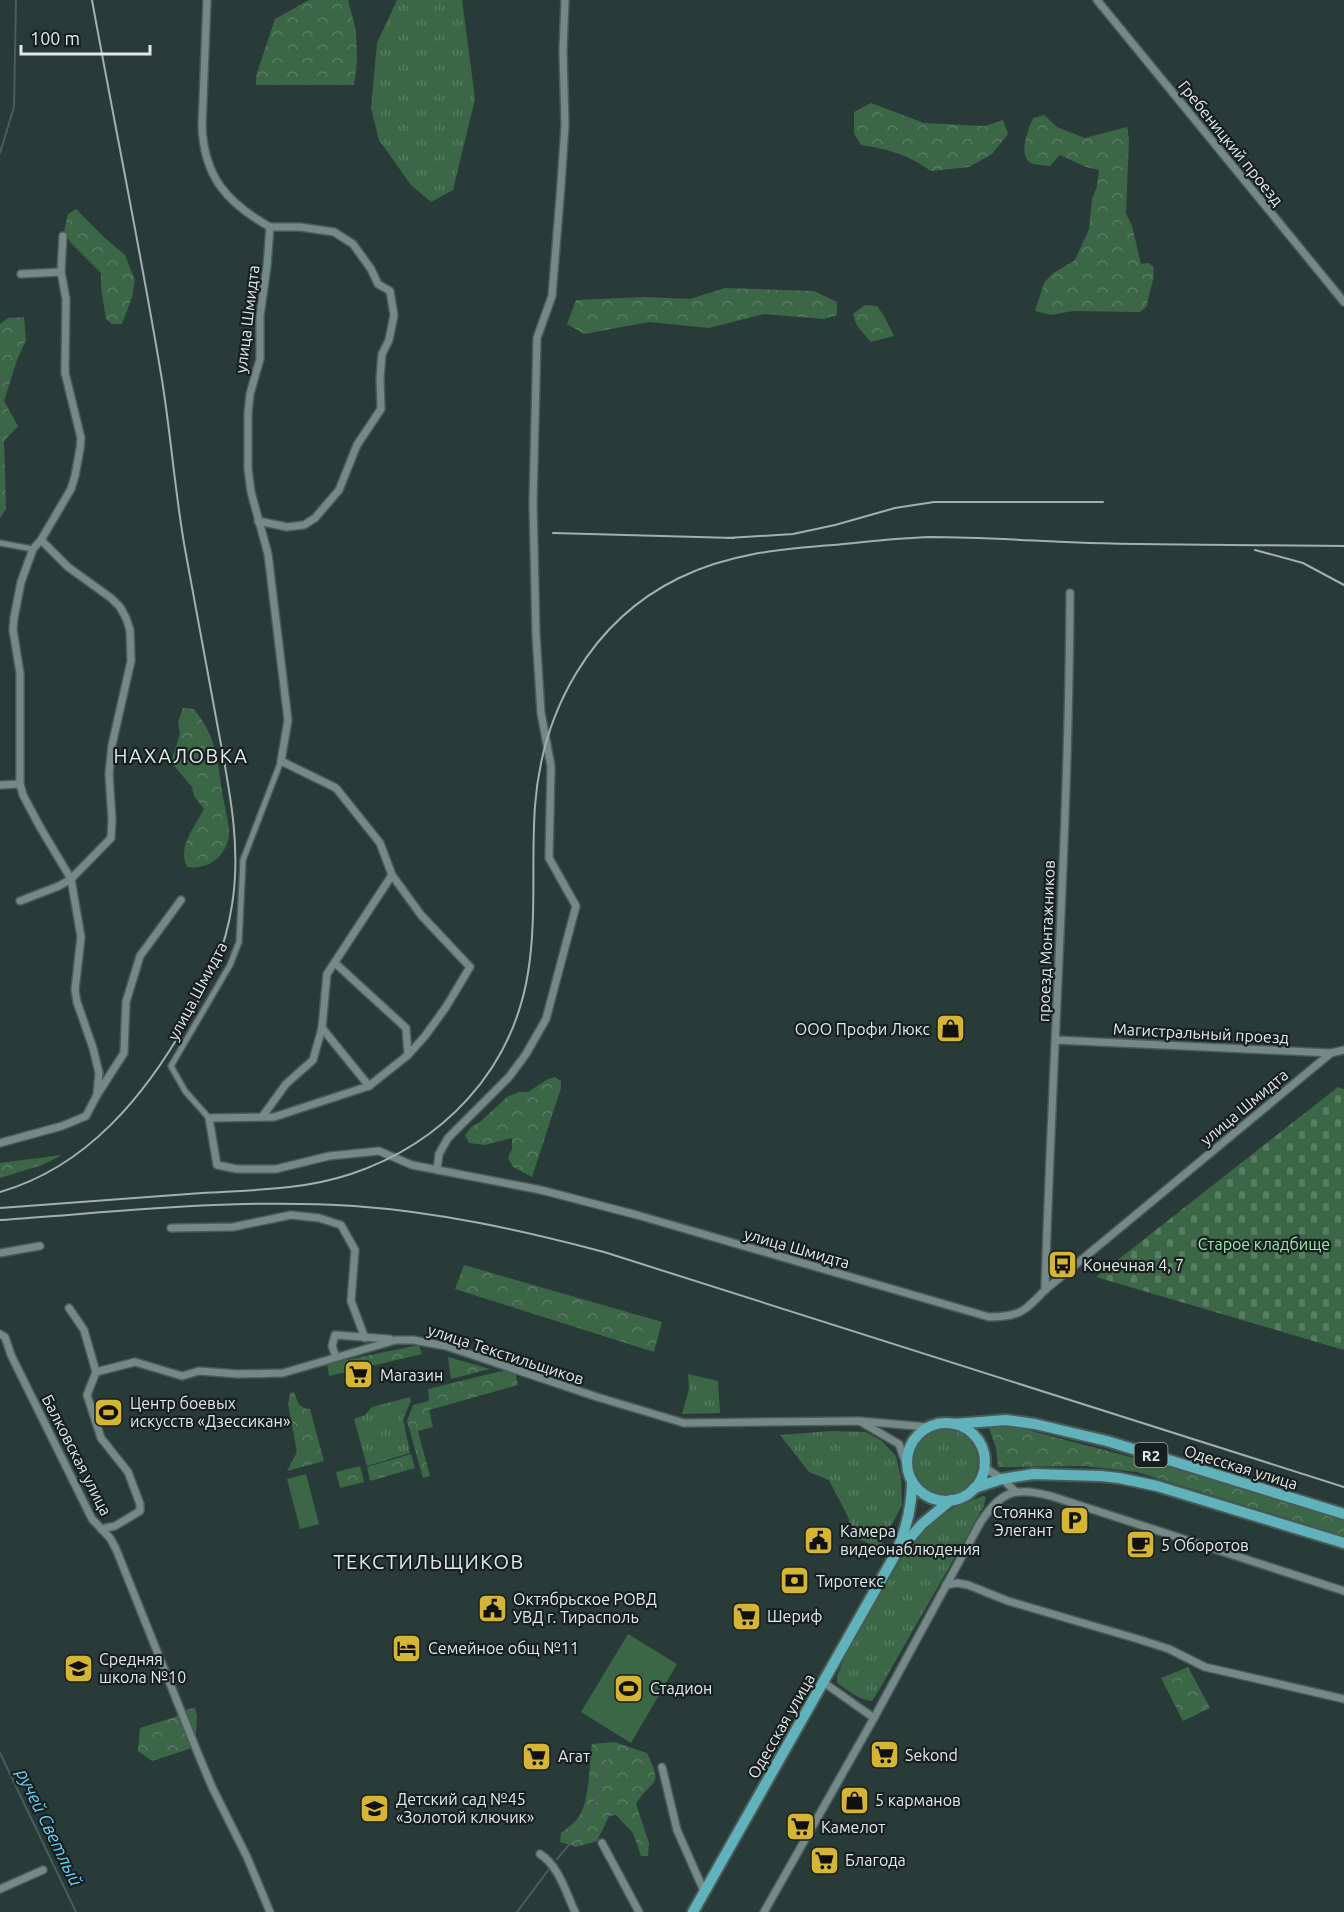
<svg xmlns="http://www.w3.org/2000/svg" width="1344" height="1912" font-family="Ubuntu,sans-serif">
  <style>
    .grass { fill: url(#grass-tufts) }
    .forest { fill: url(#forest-crowns) }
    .cemetery { fill: url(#cemetery-stones) }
    .pitch { fill: #3c6747 }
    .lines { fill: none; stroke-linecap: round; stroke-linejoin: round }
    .stream { stroke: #485c61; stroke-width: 2 }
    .pedestrian-casing { stroke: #4a5a58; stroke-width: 8 }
    .minor-casing { stroke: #4a5a58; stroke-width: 10 }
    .primary-casing { stroke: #4a5a58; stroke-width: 14 }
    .pedestrian { stroke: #758987; stroke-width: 5 }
    .minor { stroke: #758987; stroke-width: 7 }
    .primary { stroke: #60b2bb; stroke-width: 10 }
    .rail { stroke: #a2b0ae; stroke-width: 2 }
    .labels { text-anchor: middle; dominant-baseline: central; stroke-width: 4.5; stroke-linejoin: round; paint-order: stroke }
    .shield { fill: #18201f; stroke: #a4aeac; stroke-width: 1.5 }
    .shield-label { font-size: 15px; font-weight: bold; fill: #e0ebe9 }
    .street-label { font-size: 16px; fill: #e0ebe9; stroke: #18201f }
    .poi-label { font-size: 16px; fill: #e0ebe9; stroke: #18201f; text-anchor: start }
    .park-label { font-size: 16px; fill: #9ae9ad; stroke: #18201f }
    .water-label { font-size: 18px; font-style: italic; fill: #64cff8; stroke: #18201f }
    .quarter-label { font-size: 20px; letter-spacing: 1.5px; fill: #e0ebe9; stroke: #18201f }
  </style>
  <defs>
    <pattern id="grass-tufts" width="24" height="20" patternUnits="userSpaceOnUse" patternTransform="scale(1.5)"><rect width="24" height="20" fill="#3c6747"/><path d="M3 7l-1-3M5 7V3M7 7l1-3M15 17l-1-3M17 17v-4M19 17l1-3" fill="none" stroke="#587d62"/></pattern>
    <pattern id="forest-crowns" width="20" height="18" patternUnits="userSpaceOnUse" patternTransform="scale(1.5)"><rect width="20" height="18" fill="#3c6747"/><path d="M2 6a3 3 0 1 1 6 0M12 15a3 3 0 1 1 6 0" fill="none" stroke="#587d62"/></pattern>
    <pattern id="cemetery-stones" width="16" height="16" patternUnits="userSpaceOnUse" patternTransform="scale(1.5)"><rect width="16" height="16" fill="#3c6747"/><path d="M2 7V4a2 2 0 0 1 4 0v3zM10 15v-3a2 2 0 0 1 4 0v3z" fill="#587d62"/></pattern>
  </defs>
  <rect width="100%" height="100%" fill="#293b39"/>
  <g class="grass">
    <path d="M397,0H462L475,99L453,190L431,202L411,185L379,140L371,108L377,43Z"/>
    <path d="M688,1374L718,1381L720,1413L682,1414L689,1389Z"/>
    <path d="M410,1397L411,1401L403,1419L410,1453L367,1466L354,1419L365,1415L372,1407Z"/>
    <circle cx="945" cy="1462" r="33"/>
    <path d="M831,1431L866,1432L882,1441L896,1456L901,1478L902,1505L880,1547L851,1537L849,1519L829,1480L809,1472L780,1435Z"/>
    <path d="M983,1496L986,1497L984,1506L876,1695L872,1701C858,1700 848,1690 837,1683V1676L850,1645L906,1551L932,1523L955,1507Z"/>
  </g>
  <g class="forest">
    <path d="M309,0H348L356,30L357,63L354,85H256V76L275,19Z"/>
    <path d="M871,103L924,123L985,126L1003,120L1008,134L992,154L969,167L931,171C906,154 891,150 861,145L854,134V112Z"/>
    <path d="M1044,115L1057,127L1085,138L1127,127L1129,139L1126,213L1132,226L1141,264L1148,263L1153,266C1156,280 1148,292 1147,306L1140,312L1073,311L1051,315L1035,311L1044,283L1052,274L1075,260L1089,229L1092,199L1097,186L1099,170L1086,167L1060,155L1050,166C1045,165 1035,165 1031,163C1017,155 1029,128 1033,118Z"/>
    <path d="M76,209L106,239L125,255L135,280L132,297L122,324H112L106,319L101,288V273L71,243L64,231L68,214Z"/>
    <path d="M725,288L814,291L837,302V315L824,319L764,314L709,328L649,322L584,334L567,324L576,300L645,297L690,299Z"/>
    <path d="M865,305L877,306L884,316L894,336L871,342L857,326L853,314Z"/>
    <path d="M24,317L26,340L17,360L4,401L18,426L4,441L6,509L0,518V324L8,318Z"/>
    <path d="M183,708L194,709C199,716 204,722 207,729C217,748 219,771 222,792C224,805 229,821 229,834C227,856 209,870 187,867C177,846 195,827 204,809L194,796L192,787L171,762L180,734L178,722Z"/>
    <path d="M555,1077L561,1081V1088L532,1177L513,1167L508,1158L512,1149V1138L485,1145L469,1143L465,1135L471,1127L480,1122L507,1097L519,1092H528L548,1079Z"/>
    <path d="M62,1155L42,1165L0,1178V1163Z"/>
    <path d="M464,1265L662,1322L654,1352L455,1289Z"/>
    <path d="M419,1345L422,1354L329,1376L327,1364Z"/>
    <path d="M448,1357L490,1369L451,1379Z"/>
    <path d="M514,1368L518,1385L429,1410L433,1427L418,1431L430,1476L423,1478L407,1421L413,1405L429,1401L428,1389Z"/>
    <path d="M294,1392C297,1401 299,1409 310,1409L324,1461L287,1471L297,1452L288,1404L290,1393Z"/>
    <path d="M1005,1424L1238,1485L1344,1520V1536L1137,1472L1085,1466L998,1467L996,1448L989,1428L992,1426Z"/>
    <path d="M411,1454L415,1468L370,1481L367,1467Z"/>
    <path d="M360,1466L364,1482L340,1488L336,1472Z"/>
    <path d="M1188,1667L1210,1708L1183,1721L1161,1678Z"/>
    <path d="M195,1708L197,1716L195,1747L152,1761L138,1751L140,1728L175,1717L188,1709Z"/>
    <path d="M614,1742L647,1753C664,1790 653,1776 636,1804L649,1843L648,1856H641L633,1833L616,1815L609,1816L597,1841L576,1847L560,1842L561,1833C568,1828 576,1822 581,1813C590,1795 589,1764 592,1744Z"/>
  </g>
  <path class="cemetery" d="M1338,1087L1344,1089V1350L1096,1277Z"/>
  <g class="pitch">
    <path d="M306,1474L319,1524L300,1529L287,1479Z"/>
    <path d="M628,1634L677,1664L631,1743L581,1712Z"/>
  </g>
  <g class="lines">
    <g class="stream">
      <path d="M0,153L14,107L16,0"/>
      <path d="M0,1753L76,1912"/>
      <path d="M557,1859L590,1820L609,1753"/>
      <path d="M517,1912L549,1869"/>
    </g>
    <defs>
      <g id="pedestrian">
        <path d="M0,543L33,549"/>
        <path d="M209,1118L185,1091L171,1066L230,965L239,942L243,860L281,761"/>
      </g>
      <g id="minor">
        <path d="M207,0L202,126C204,177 227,203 270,227L267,266L260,316V359L250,394L248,414V469L251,492L268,554L288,720L281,761L336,788L380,843L392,875L421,915L470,967L446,1007L425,1036L408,1055L369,1086L274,1117L209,1118L217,1165L237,1169H276L329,1156L379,1151L412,1165L541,1190L637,1215L989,1317C1020,1317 1025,1311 1045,1290L1331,1053"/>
        <path d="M1097,0L1344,302"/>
        <path d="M63,236L61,272L66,299L65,373L81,438L80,449L75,476L71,489L41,540L33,549L21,582L14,618L13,630L20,673V784L23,795L40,827L71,879L81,937L75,990L77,1002L93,1048L99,1073L97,1095"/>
        <path d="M21,274L61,272"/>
        <path d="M258,521L287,527L304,525L315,518L339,490L357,445L381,409L380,378L382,354L389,340L394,315L390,291L378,284L371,269L353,244L334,232L300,227H270"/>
        <path d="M0,785L20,784"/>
        <path d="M20,901L59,886L71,879L111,838L112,819L109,774L112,745L131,661L130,630L126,618L120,607L111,598L68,567L41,540"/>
        <path d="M335,963L406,1028L408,1055"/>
        <path d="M322,1028L369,1086"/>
        <path d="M1056,1040L1331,1053L1344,1050"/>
        <path d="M262,1117L286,1084L313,1060L322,1028L327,974L392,875"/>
        <path d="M0,1143L62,1126L86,1116L97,1095L124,1053L126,1002L140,956L181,900"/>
        <path d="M437,1170L439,1154L448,1138L509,1077L526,1054L546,1019L576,906L549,858L551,766L541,713L536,634L533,503L537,338L552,296L561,185L565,125L563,51L565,0"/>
        <path d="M171,1228L233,1227L291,1215L319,1218L341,1225L355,1250L351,1301L365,1338"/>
        <path d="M0,1253L40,1246"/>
        <path d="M1045,1290C1052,1058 1069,826 1070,593"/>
        <path d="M69,1308L84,1330L96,1372"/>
        <path d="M0,1334L5,1337L11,1355L92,1519L110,1538L116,1549L199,1756L212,1787L247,1857L270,1912"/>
        <path d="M336,1357L332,1346L335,1335L390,1339"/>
        <path d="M861,1422L899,1444L907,1466"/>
        <path d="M984,1467L1002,1479L1015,1491"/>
        <path d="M101,1529L115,1526L140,1511V1504L128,1472L101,1438L87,1395L96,1372L135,1362L182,1376L199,1371L238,1374L283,1373L396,1340H413L446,1346L597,1397L684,1423L859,1421L928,1427"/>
        <path d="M946,1585L957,1583L968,1585L1008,1601L1141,1640L1169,1649L1205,1667L1344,1699"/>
        <path d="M823,1682L874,1718"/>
        <path d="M662,1767L677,1830L704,1891"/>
        <path d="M602,1843L639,1912"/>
        <path d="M540,1854C559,1866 566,1893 575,1912"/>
        <path d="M0,1889L43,1870"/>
        <path d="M764,1912L874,1718L980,1523C1002,1490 1014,1487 1051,1496L1344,1591"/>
      </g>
      <g id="primary">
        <circle cx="946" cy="1462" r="39"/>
        <path d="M954,1424L1006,1420L1035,1424L1107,1441L1344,1514"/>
        <path d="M974,1488L1002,1479L1033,1474L1101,1476L1119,1478L1157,1486L1344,1543"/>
        <path d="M903,1546L922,1524L951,1500"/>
        <path d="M693,1912L895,1555C906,1531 912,1508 912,1481"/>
      </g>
    </defs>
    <use href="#pedestrian" class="pedestrian-casing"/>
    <use href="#minor" class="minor-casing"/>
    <use href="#primary" class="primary-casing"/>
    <use href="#pedestrian" class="pedestrian"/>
    <use href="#minor" class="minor"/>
    <use href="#primary" class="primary"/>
    <g class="rail">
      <path d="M553,533L734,538"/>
      <path d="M727,538L793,534L835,525L895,508L934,502H1103"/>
      <path d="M1255,550L1303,563L1344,585"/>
      <path d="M0,1192C87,1167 145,1096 188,1020C210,980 225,951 232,905C242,844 228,783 217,723C206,665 196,607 185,549C175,493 171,436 162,380C141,253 115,127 92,0"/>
      <path d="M0,1208C67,1203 135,1198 202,1193C252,1190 303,1190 351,1174C443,1143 512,1071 528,973C537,918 531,861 535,806C542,711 591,621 679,578C728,554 779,549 833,545C865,542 897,538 930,537C982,537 1035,541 1088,543C1173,545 1259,545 1344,546"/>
      <path d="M0,1220C117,1212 236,1198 354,1206C439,1212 521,1230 604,1252L1344,1487"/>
    </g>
  </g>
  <defs>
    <symbol id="shop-square" viewBox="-11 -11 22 22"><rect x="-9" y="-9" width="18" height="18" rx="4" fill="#d4b535" stroke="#18201f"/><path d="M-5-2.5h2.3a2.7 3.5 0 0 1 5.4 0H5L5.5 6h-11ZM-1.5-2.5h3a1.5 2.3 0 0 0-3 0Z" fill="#111"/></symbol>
    <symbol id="bus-square" viewBox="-11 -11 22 22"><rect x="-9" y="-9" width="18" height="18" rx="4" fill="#d4b535" stroke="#18201f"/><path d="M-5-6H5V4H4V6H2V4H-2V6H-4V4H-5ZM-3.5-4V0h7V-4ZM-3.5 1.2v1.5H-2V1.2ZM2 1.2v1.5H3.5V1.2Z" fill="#111"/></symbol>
    <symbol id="supermarket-square" viewBox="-11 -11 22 22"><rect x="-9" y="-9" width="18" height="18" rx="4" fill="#d4b535" stroke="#18201f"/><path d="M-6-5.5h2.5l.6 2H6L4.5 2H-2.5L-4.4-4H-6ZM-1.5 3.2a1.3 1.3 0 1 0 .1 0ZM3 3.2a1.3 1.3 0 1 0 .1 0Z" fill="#111"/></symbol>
    <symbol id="stadium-square" viewBox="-11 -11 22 22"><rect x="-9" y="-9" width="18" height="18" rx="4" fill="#d4b535" stroke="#18201f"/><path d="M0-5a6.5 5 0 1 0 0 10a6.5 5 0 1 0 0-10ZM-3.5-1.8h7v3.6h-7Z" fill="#111"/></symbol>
    <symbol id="parking-square" viewBox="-11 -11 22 22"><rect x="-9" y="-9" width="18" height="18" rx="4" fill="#d4b535" stroke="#18201f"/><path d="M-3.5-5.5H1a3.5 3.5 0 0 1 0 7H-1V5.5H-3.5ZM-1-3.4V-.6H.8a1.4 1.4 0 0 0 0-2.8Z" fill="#111"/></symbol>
    <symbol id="civic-square" viewBox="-11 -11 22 22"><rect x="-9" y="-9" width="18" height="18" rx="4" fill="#d4b535" stroke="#18201f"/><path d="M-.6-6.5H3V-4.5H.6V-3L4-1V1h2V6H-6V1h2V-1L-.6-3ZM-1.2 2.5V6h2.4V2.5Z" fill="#111"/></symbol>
    <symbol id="cafe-square" viewBox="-11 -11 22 22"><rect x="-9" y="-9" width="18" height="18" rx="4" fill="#d4b535" stroke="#18201f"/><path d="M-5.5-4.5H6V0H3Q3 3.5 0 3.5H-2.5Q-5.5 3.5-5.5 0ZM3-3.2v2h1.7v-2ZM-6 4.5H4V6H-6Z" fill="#111"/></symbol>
    <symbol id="bank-square" viewBox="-11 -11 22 22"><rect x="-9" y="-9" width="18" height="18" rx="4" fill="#d4b535" stroke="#18201f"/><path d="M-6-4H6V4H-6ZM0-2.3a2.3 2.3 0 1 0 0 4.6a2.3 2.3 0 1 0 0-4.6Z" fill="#111"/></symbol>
    <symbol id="hotel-square" viewBox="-11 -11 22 22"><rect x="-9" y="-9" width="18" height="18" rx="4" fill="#d4b535" stroke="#18201f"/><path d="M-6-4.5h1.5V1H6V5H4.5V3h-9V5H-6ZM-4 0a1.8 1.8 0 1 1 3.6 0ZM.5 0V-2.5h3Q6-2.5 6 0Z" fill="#111"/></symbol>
    <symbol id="school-square" viewBox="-11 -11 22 22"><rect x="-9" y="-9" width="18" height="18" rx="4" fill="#d4b535" stroke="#18201f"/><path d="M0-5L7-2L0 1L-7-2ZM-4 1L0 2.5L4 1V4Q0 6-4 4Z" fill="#111"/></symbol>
  </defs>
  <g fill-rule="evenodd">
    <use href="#shop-square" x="934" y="1012" width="33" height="33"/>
    <use href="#bus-square" x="1046" y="1248" width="33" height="33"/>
    <use href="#supermarket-square" x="342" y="1358" width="33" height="33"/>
    <use href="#stadium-square" x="92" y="1396" width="33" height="33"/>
    <use href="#parking-square" x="1058" y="1504" width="33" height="33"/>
    <use href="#civic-square" x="802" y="1524" width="33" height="33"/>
    <use href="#cafe-square" x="1124" y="1528" width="33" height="33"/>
    <use href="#bank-square" x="778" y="1564" width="33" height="33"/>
    <use href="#civic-square" x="476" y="1592" width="33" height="33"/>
    <use href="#supermarket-square" x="730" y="1600" width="33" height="33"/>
    <use href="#hotel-square" x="390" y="1632" width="33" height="33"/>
    <use href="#school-square" x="62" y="1652" width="33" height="33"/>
    <use href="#stadium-square" x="612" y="1672" width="33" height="33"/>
    <use href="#supermarket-square" x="868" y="1738" width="33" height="33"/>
    <use href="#supermarket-square" x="520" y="1740" width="33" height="33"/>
    <use href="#shop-square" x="838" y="1784" width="33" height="33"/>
    <use href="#school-square" x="358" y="1792" width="33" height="33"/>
    <use href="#supermarket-square" x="784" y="1810" width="33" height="33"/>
    <use href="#supermarket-square" x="808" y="1844" width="33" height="33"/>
  </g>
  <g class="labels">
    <rect class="shield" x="1134.5" y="1443" width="33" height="24" rx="4.5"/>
    <g class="shield-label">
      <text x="1151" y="1455">R2</text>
    </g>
    <g class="street-label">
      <text transform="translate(1231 143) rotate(51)">Гребеницкий проезд</text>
      <text transform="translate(247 319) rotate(-83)">улица Шмидта</text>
      <text transform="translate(1046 941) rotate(-88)">проезд Монтажников</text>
      <text transform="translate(197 991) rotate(-62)">улица Шмидта</text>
      <text transform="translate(1201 1033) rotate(3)">Магистральный проезд</text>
      <text transform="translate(1244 1107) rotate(-40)">улица Шмидта</text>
      <text transform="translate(797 1248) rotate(16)">улица Шмидта</text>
      <text transform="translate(506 1354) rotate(18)">улица Текстильщиков</text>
      <text transform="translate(77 1455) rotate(63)">Балковская улица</text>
      <text transform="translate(1241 1467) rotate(17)">Одесская улица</text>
      <text transform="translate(781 1726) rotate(-60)">Одесская улица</text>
    </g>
    <g class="poi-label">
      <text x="930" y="1029" text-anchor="end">ООО Профи Люкс</text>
      <text x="1083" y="1265">Конечная 4, 7</text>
      <text x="380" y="1375">Магазин</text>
      <text x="130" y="1403">Центр боевых<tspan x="130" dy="18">искусств «Дзессикан»</tspan></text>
      <text x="1053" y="1512" text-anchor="end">Стоянка<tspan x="1053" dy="18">Элегант</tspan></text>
      <text x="840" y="1531">Камера<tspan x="840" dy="18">видеонаблюдения</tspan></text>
      <text x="1161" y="1545">5 Оборотов</text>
      <text x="816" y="1581">Тиротекс</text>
      <text x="513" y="1599">Октябрьское РОВД<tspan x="513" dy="18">УВД г. Тирасполь</tspan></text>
      <text x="767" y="1616">Шериф</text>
      <text x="428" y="1648">Семейное общ №11</text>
      <text x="99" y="1659">Средняя<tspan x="99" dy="18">школа №10</tspan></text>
      <text x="650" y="1688">Стадион</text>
      <text x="905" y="1755">Sekond</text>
      <text x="558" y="1756">Агат</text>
      <text x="396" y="1799">Детский сад №45<tspan x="396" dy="18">«Золотой ключик»</tspan></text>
      <text x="875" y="1800">5 карманов</text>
      <text x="821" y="1827">Камелот</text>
      <text x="845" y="1860">Благода</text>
    </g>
    <g class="park-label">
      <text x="1264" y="1244">Старое кладбище</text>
    </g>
    <g class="water-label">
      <text transform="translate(50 1827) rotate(64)">ручей Светлый</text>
    </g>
    <g class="quarter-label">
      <text x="181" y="755">НАХАЛОВКА</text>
      <text x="429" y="1561">ТЕКСТИЛЬЩИКОВ</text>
    </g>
  </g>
  <path d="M21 45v9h129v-9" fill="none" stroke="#e0ebe9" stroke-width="3"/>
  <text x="30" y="45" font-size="18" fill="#e0ebe9" stroke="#18201f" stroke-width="4.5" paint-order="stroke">100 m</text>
</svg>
